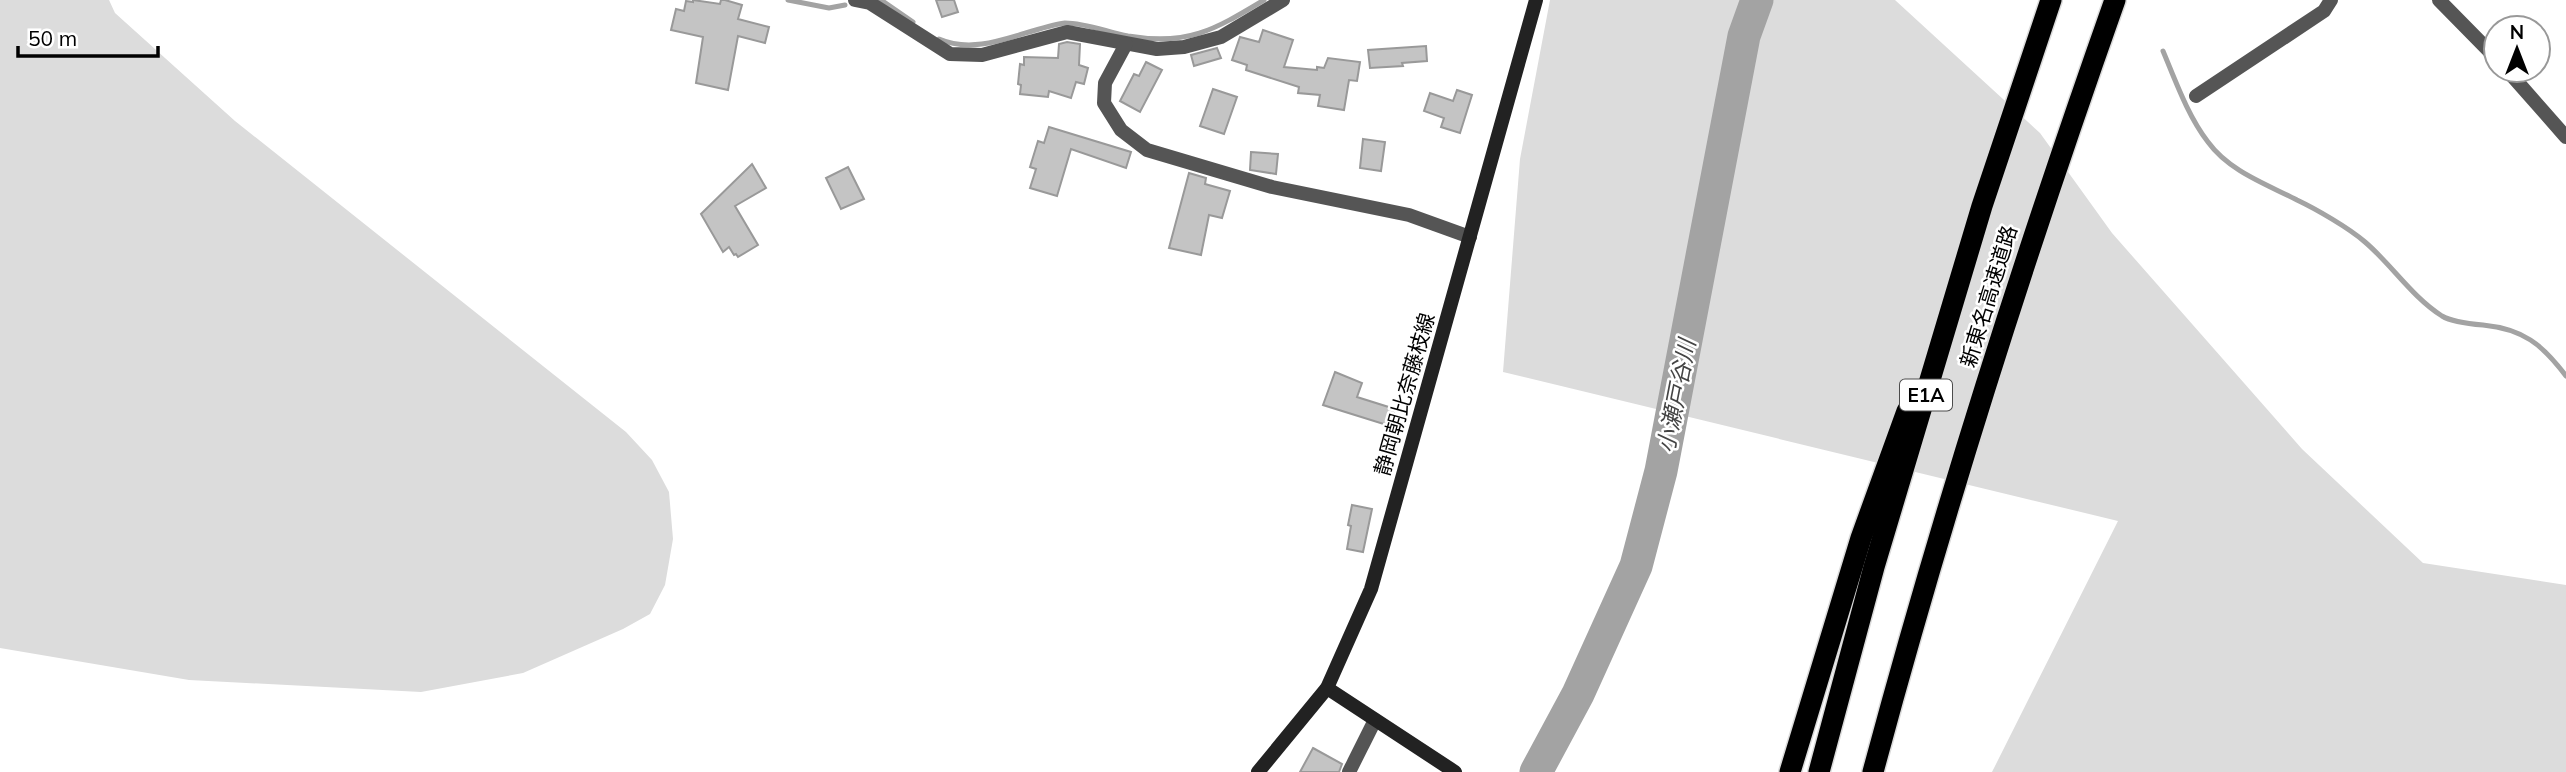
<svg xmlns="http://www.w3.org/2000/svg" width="2566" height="772" font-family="Mulish,'Noto Sans JP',sans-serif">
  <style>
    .green { fill: #dcdcdc }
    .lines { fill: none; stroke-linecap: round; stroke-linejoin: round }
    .stream { stroke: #a3a3a3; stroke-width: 5 }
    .river { stroke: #a3a3a3; stroke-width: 33 }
    .building { fill: #c4c4c4; stroke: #999; stroke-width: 2 }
    .highway-casing { stroke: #dbdbdb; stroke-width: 24 }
    .street { stroke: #555; stroke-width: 14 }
    .secondary { stroke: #222; stroke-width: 14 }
    .highway { stroke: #000; stroke-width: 21 }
    .labels { text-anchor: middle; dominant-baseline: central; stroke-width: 5; stroke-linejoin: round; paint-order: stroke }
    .shield { fill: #fff; stroke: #4c4c4c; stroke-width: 2 }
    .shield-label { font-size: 19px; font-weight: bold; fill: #000 }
    .street-label { font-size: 21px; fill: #000; stroke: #fff }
    .water-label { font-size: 23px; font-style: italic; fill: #444; stroke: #fff }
  </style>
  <rect width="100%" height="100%" fill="#fff"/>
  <g class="green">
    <path d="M0,0H109L115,13L235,121L626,432L652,460L669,492L673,539L665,585L650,614L623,629L523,673L421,692L189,680L0,648Z"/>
    <path d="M1550,0H1895L2040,133L2112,233L2302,449L2423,563L2566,585V772H1992L2118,521L1503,372L1520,159Z"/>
  </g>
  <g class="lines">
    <g class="stream">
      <path d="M788,0L829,8L845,5"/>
      <path d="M881,0L913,22"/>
      <path d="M939,39C980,57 1024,29 1065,23C1086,23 1107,32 1128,36C1188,46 1214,30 1264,0"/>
      <path d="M2163,51C2176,82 2188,116 2208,142C2229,171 2266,184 2297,200C2316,209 2349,228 2365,242C2391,264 2412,297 2442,316C2452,322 2471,324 2483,325C2523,329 2542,344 2566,376"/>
    </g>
    <path class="river" d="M1536,772L1578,694L1636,566L1661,471L1744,36L1757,0"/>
  </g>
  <g class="building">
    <path d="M693,0L720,4L721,0H725L742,5L738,19L769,27L765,43L738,36L728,90L696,83L703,37L671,30L676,9L684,11L686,1L693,2Z"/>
    <path d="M936,0H954L958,12L942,17Z"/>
    <path d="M1263,30L1293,40L1284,67L1317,70V67L1324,68L1328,58L1360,62L1357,81L1349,80L1344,110L1318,106L1320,95L1298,93L1299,87L1246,70L1247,65L1232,60L1240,37L1259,42Z"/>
    <path d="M1067,42L1080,44L1079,65L1088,68L1084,84L1076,82L1071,98L1049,91L1048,97L1020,94L1021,85L1018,84L1020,64L1024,65V57L1058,58L1059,44Z"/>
    <path d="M1426,46L1427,61L1402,63L1403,66L1370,68L1368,50Z"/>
    <path d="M1217,48L1221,58L1194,66L1191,55Z"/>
    <path d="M1146,62L1162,70L1140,112L1120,101L1134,74L1139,76Z"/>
    <path d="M1213,89L1237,97L1224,134L1200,126Z"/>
    <path d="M1457,90L1472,95L1460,133L1441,127L1444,118L1424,111L1430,93L1453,101Z"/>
    <path d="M1049,127L1131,152L1126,168L1071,149L1057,196L1030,188L1036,169L1030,167L1038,141L1044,143Z"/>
    <path d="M1363,139L1385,142L1381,171L1360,168Z"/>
    <path d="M1251,152L1278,154L1276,174L1250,170Z"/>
    <path d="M752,164L766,188L735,206L758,245L738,257L736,254L734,255L729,247L723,252L701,214Z"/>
    <path d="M848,167L864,199L841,209L826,178Z"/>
    <path d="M1189,173L1206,178L1205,184L1230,191L1222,218L1209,215L1201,255L1169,248Z"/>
    <path d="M1335,372L1362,383L1357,397L1395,409L1390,426L1323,405Z"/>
    <path d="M1352,505L1372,509L1363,552L1347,549L1351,526L1348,525Z"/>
    <path d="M1313,748L1342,764L1339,772H1300Z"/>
  </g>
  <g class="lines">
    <defs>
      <g id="highway">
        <path d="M1790,772L1861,538L1907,411"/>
        <path d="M1819,772L1874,567L1982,206L2051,0"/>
        <path d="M1873,772C1943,511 2025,254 2115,0"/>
      </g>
    </defs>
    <use href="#highway" class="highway-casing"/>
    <g class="street">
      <path d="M855,0L870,3L950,54L982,55L1067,32L1157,49L1184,47L1221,37L1283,0"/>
      <path d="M2439,0L2496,58"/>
      <path d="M1126,44L1105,83L1104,103L1121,130L1147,150L1272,187L1409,215L1470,237"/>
      <path d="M2507,70L2566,137"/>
      <path d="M2196,96L2324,11L2331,0"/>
      <path d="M1349,772L1375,720"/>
    </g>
    <g class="secondary">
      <path d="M1327,688L1455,772"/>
      <path d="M1258,772L1327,688L1371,589L1536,0"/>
    </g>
    <use href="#highway" class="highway"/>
  </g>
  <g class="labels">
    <rect class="shield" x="1900" y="379.5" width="52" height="31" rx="5"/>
    <g class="shield-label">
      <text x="1926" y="395">E1A</text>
    </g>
    <g class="street-label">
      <text transform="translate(1988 296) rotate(-73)">新東名高速道路</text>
      <text transform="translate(1404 394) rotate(-74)">静岡朝比奈藤枝線</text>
    </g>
    <g class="water-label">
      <text transform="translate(1676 396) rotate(-79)">小瀬戸谷川</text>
    </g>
  </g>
  <g transform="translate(2517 49)"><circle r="33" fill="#ffffff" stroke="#999999" stroke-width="2"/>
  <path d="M0-5L12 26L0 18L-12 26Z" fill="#000000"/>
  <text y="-10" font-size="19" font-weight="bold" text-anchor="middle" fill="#000000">N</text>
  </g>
  <path d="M18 46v10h140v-10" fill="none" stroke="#000000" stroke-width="3.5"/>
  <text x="28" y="46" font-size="21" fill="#000000" stroke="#ffffff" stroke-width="5" paint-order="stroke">50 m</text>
</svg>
